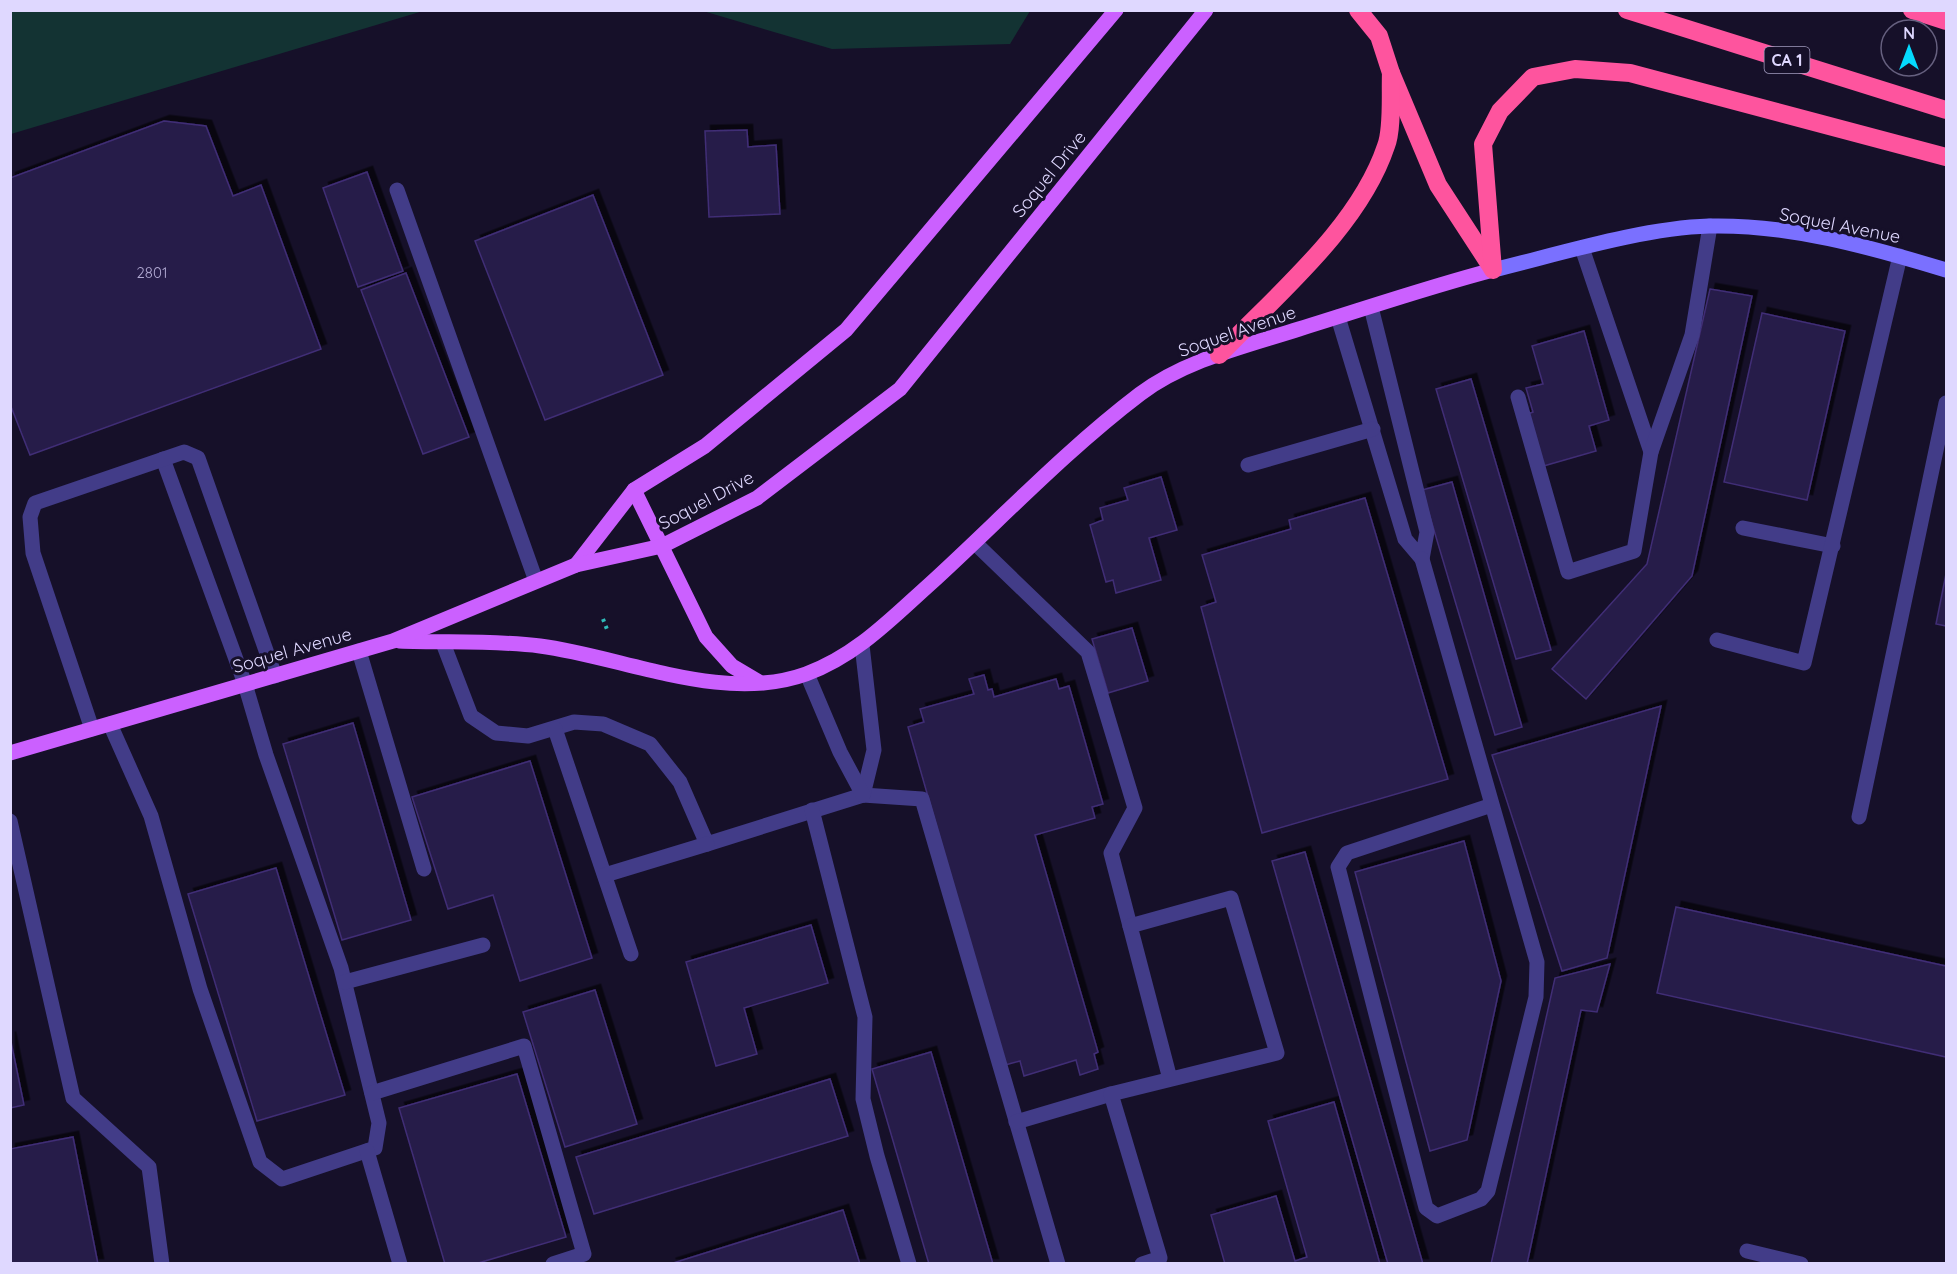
<svg xmlns="http://www.w3.org/2000/svg" width="1957" height="1274" font-family="Quicksand,sans-serif">
  <style>
    .green { fill: #133333 }
    .building { fill: #281c4a; stroke: #402e76; stroke-width: 1.5; filter: url(#shadow) }
    .lines { fill: none; stroke-linecap: round; stroke-linejoin: round }
    .path { stroke: #30bbb9; stroke-width: 4; stroke-dasharray: 3 4.5; stroke-linecap: butt }
    .lane { stroke: #423c88; stroke-width: 15 }
    .street { stroke: #423c88; stroke-width: 15 }
    .secondary { stroke: #7a70ff; stroke-width: 15 }
    .primary { stroke: #cb60ff; stroke-width: 15 }
    .highway { stroke: #fe549e; stroke-width: 18 }
    .labels { text-anchor: middle; dominant-baseline: central; stroke-width: 6; stroke-linejoin: round; paint-order: stroke }
    .number-label { font-size: 15px; fill: #b1a9d2 }
    .shield { fill: #161029; stroke: #a39cbf; stroke-width: 1.5 }
    .shield-label { font-size: 16px; font-weight: bold; fill: #dfd8ff }
    .street-label { font-size: 18px; fill: #dfd8ff; stroke: #161029 }
  </style>
  <defs>
    <filter id="shadow"><feDropShadow dx="5.5" dy="-5.5" stdDeviation="0" flood-color="#0009"/></filter>
  </defs>
  <rect width="100%" height="100%" fill="#161029"/>
  <g class="green">
    <path d="M11,10H423V11L11,134Z"/>
    <path d="M703,11H1030L1010,44L832,49Z"/>
  </g>
  <g class="building">
    <path d="M164,121L206,126L233,196L261,185L321,349L30,455L10,404V178Z"/>
    <path d="M747,130L748,147L776,145L780,214L709,217L705,131Z"/>
    <path d="M367,172L403,271L358,287L323,188Z"/>
    <path d="M593,195L663,375L545,420L475,241Z"/>
    <path d="M406,273L469,437L423,454L361,290Z"/>
    <path d="M1710,289L1752,296L1692,576L1586,699L1552,669L1647,564Z"/>
    <path d="M1762,313L1845,331L1807,500L1724,482Z"/>
    <path d="M1584,331L1609,420L1589,426L1596,451L1540,467L1525,415L1533,412L1526,388L1543,384L1532,346Z"/>
    <path d="M1471,379L1551,650L1516,659L1436,389Z"/>
    <path d="M1161,477L1177,530L1149,538L1161,580L1116,593L1113,580L1106,582L1090,525L1103,520L1100,508L1128,500L1124,488Z"/>
    <path d="M1452,482L1522,727L1495,735L1422,490Z"/>
    <path d="M1365,498L1448,779L1262,833L1201,607L1216,602L1202,555L1291,529L1289,520Z"/>
    <path d="M1946,574V626L1936,624Z"/>
    <path d="M1132,628L1148,681L1108,693L1092,639Z"/>
    <path d="M984,675L988,690L992,689L994,697L1056,679L1059,689L1069,686L1103,804L1092,807L1095,818L1035,835L1098,1052L1094,1054L1098,1069L1080,1075L1076,1060L1024,1076L1020,1061L1005,1065L908,727L924,722L920,709L974,694L969,679Z"/>
    <path d="M1661,706L1607,958L1562,971L1492,755Z"/>
    <path d="M353,723L411,920L342,940L283,744Z"/>
    <path d="M530,761L592,958L520,981L493,895L448,909L412,797Z"/>
    <path d="M1464,841L1501,981L1467,1140L1430,1151L1355,872Z"/>
    <path d="M1305,852L1423,1264H1388L1272,861Z"/>
    <path d="M276,868L345,1095L257,1121L188,894Z"/>
    <path d="M1676,907L1946,966V962V1057L1657,993Z"/>
    <path d="M811,925L828,983L744,1008L757,1054L716,1066L686,962Z"/>
    <path d="M1610,964L1597,1012L1581,1010L1527,1264H1491L1555,978Z"/>
    <path d="M595,990L637,1124L565,1147L523,1012Z"/>
    <path d="M10,1037L24,1105L10,1108Z"/>
    <path d="M931,1052L993,1264H929L872,1069Z"/>
    <path d="M517,1074L566,1237L475,1264H445L399,1108Z"/>
    <path d="M830,1079L848,1136L594,1214L576,1157Z"/>
    <path d="M1334,1102L1380,1264H1225L1211,1215L1276,1196L1295,1261L1307,1257L1268,1121Z"/>
    <path d="M73,1137L98,1264H10V1149Z"/>
    <path d="M843,1210L860,1264H670Z"/>
  </g>
  <g class="lines">
    <path class="path" d="M603,619L608,632"/>
    <g class="lane">
      <path d="M397,190L536,581"/>
      <path d="M1582,248L1651,452"/>
      <path d="M1338,317L1405,539L1422,559L1427,532L1371,307"/>
      <path d="M1518,397L1568,572L1634,551L1651,452L1692,335L1710,226"/>
      <path d="M1248,465L1373,429"/>
      <path d="M1743,528L1833,546"/>
      <path d="M975,543L1088,652L1135,808L1111,853L1130,926"/>
      <path d="M1422,559L1537,962L1536,997L1488,1191L1481,1199L1437,1216L1426,1208L1338,867L1347,853L1492,805"/>
      <path d="M1717,640L1804,663L1900,256"/>
      <path d="M443,643L471,716L496,733L528,736L574,722L603,724L650,744L680,782L707,844L863,795L922,799L1058,1264"/>
      <path d="M862,645L874,750L863,795"/>
      <path d="M359,651L424,869"/>
      <path d="M807,674L840,752L863,795"/>
      <path d="M110,724L151,816L200,989L260,1162L282,1179L375,1148L379,1123L341,968L266,755L245,684L163,459"/>
      <path d="M92,729L33,553L30,517L35,503L184,452L198,458L275,676"/>
      <path d="M555,729L631,954"/>
      <path d="M812,810L865,1017L863,1099L877,1156L909,1264"/>
      <path d="M1859,817L1946,403"/>
      <path d="M10,821L73,1098L149,1167L162,1264"/>
      <path d="M605,875L707,844"/>
      <path d="M345,982L483,945"/>
      <path d="M372,1093L524,1046L584,1254L553,1264"/>
      <path d="M1016,1122L1111,1094"/>
      <path d="M367,1151L400,1264"/>
      <path d="M1142,1264L1160,1258L1111,1094L1277,1053L1231,898L1130,926L1170,1079"/>
    </g>
    <path class="street" d="M1747,1251L1801,1264"/>
    <path class="secondary" d="M1493,270C1559,254 1642,228 1709,226C1789,224 1870,247 1946,270"/>
    <g class="primary">
      <path d="M634,490L706,637L732,666L759,682"/>
      <path d="M576,565L634,490L705,446L846,330L1116,10"/>
      <path d="M399,641C445,643 494,640 540,646C624,657 723,704 806,674C856,656 892,618 930,584C999,521 1065,451 1140,394C1185,360 1246,346 1299,329C1364,309 1428,287 1493,270"/>
      <path d="M10,753L393,641L576,565L662,546L757,498L900,389L1206,10"/>
    </g>
    <g class="highway">
      <path d="M1358,10L1379,36L1391,73L1438,185L1492,268"/>
      <path d="M1627,10L1946,110"/>
      <path d="M1912,10L1946,21"/>
      <path d="M1493,270L1483,144L1500,111L1533,77L1575,69L1630,73L1946,157"/>
      <path d="M1219,355C1277,294 1359,227 1386,146C1393,128 1390,93 1391,73"/>
    </g>
  </g>
  <g class="labels">
    <g class="number-label">
      <text x="152" y="272">2801</text>
    </g>
    <rect class="shield" x="1764.5" y="47" width="45" height="26" rx="4.5"/>
    <g class="shield-label">
      <text x="1787" y="60">CA 1</text>
    </g>
    <g class="street-label">
      <text transform="translate(1049 174) rotate(-51)">Soquel Drive</text>
      <text transform="translate(1840 225) rotate(11)">Soquel Avenue</text>
      <text transform="translate(1237 331) rotate(-19)">Soquel Avenue</text>
      <text transform="translate(706 500) rotate(-28)">Soquel Drive</text>
      <text transform="translate(292 650) rotate(-16)">Soquel Avenue</text>
    </g>
  </g>
  <rect width="1957" height="1274" fill="none" stroke="#dfd8ff" stroke-width="24"/>
  <g transform="translate(1909 48)"><circle r="28" fill="#161029" stroke="#66607f" stroke-width="1.5"/>
  <path d="M0-4.5L10 22L0 15L-10 22Z" fill="#05dafe"/>
  <text y="-9" font-size="16" font-weight="bold" text-anchor="middle" fill="#dfd8ff">N</text>
  </g>
</svg>
